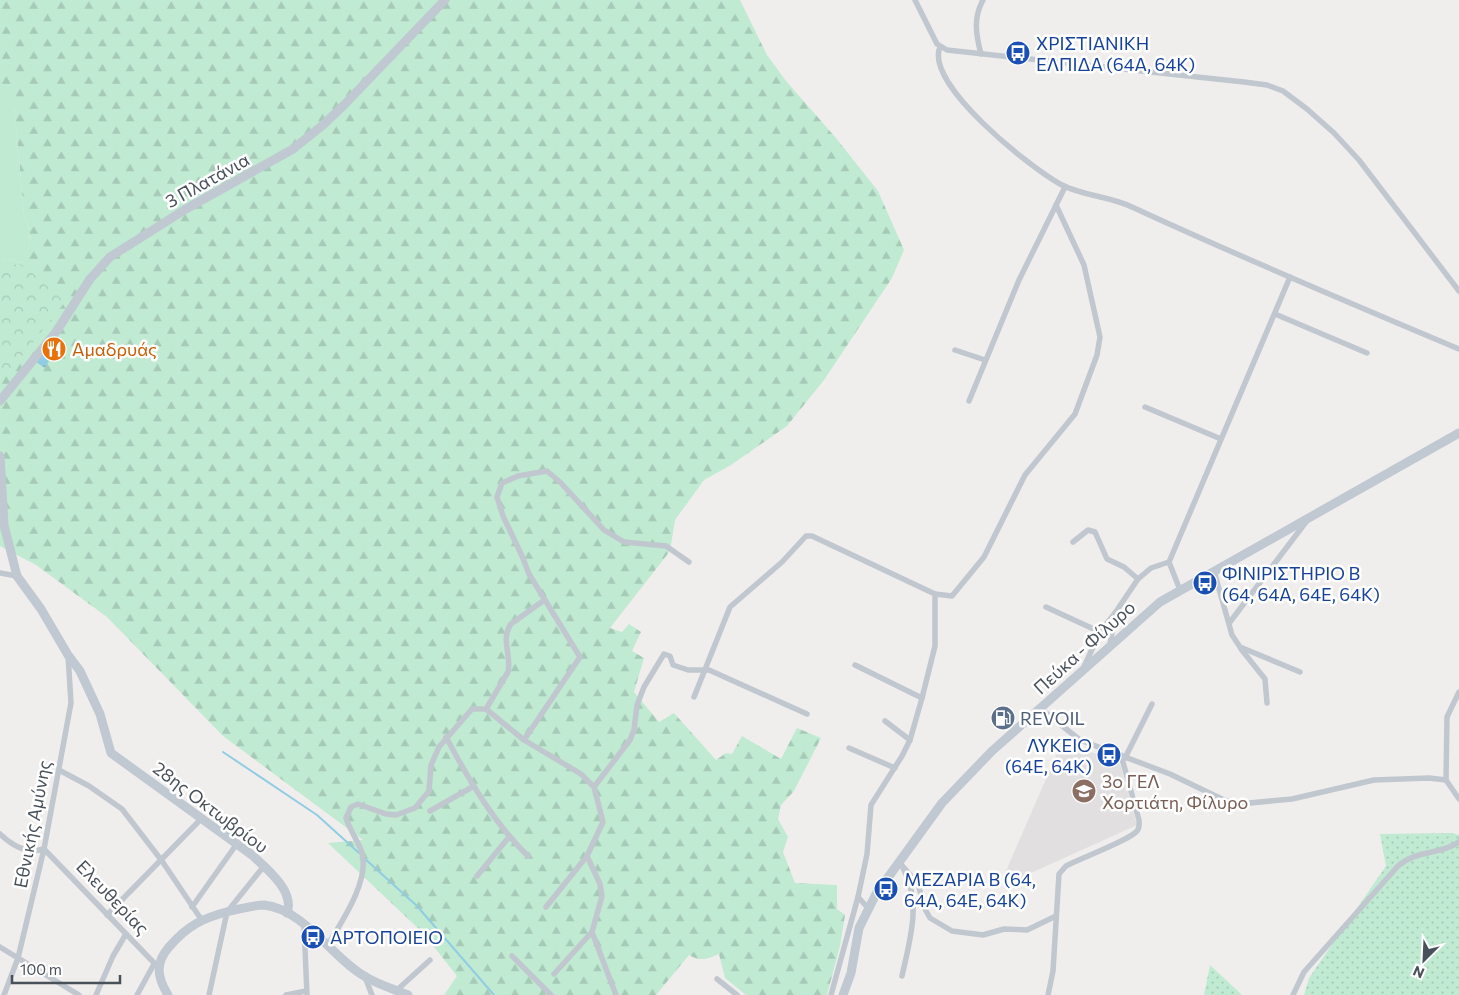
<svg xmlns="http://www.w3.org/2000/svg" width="1459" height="995" font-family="Commissioner,sans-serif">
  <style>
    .education { fill: #e1dfdf }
    .grass { fill: url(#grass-dots) }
    .forest { fill: url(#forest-firs) }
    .park { fill: url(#park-crowns) }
    .pitch { fill: #c0ead2 }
    .water { fill: url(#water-waves) }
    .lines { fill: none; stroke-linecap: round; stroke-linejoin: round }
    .stream { stroke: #91cde2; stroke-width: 2 }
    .street { stroke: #c0c7ce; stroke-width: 5.5 }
    .secondary { stroke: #c0c8d2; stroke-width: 9 }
    .labels { text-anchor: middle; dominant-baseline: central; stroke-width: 5; stroke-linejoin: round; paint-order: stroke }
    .transit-label { font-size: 18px; fill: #164399; stroke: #fff; text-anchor: start }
    .street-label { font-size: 18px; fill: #485059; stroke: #fff }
    .food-label { font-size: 18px; fill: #c56008; stroke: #fff; text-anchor: start }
    .service-label { font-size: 18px; fill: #4e5e75; stroke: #fff; text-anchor: start }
    .education-label { font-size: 18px; fill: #785e54; stroke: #fff; text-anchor: start }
  </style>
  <defs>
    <pattern id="grass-dots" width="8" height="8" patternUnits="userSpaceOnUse" patternTransform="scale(1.25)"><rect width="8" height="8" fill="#c0ead2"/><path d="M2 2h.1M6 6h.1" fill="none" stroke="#a6cab7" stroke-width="1.8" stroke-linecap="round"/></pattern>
    <pattern id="forest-firs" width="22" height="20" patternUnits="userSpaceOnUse" patternTransform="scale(1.25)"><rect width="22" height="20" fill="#c0ead2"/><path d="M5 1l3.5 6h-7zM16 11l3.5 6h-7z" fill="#a6cab7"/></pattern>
    <pattern id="park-crowns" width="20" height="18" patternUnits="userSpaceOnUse" patternTransform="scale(1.25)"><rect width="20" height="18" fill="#c0ead2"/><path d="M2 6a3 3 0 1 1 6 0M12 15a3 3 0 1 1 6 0" fill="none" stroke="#a6cab7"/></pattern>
    <pattern id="water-waves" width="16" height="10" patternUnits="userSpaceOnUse" patternTransform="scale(1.25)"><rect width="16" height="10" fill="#91cde2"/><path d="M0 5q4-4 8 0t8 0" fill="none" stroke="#78a9ba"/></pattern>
  </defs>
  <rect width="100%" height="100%" fill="#f0eeed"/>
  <path class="education" d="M1063,740L1120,764L1137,825L1009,883L1002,880Z"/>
  <g class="grass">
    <path d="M1452,833L1459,835V995H1304L1309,978L1386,866L1380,834Z"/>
    <path d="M1210,965L1242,995H1204Z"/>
  </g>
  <path class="forest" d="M0,0H740L767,55L786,81L836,138L878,191L904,250L892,278L824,380L787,426L731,465L704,480L675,520L670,551L610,628L622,632L629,624L641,632L632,651L644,658L634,692L659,722L674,713L716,760L726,753L732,754L742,736L781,759L797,728L821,738L794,791L781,805L778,819L788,837L783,852L795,883L837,885V909L845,915L840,946L827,995H746L725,978L719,954C707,959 701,962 689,955L656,995H444L457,976L423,933L328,843L363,840L223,736L107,617L36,565L0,546V259L23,262C32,250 31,227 24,215L14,105L0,92Z"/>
  <path class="park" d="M0,264L23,265L65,302L6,376L0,374Z"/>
  <path class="pitch" d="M0,92L14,104L24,215C31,227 32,251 23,262L0,259Z"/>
  <path class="water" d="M43,354L50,359L45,368L36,362Z"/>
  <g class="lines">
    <g class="stream">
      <path d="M223,752L317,815L359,853"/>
      <path d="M364,858L417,906L494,995"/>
    </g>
    <g class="street">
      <path d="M915,0L937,44L947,50L1244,82L1267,85L1283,91L1307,109L1334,133L1359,160L1459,291"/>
      <path d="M940,47C924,84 1031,168 1060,184C1082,196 1109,196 1132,207C1240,257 1350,303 1459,349"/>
      <path d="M981,54C976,35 973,18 983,0"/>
      <path d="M1275,314L1367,353"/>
      <path d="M955,350L985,360"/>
      <path d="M969,401L1019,280L1065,187"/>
      <path d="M1145,407L1221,439"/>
      <path d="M1073,542L1088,530L1095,532L1107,559L1124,567L1138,579"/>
      <path d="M1214,571L1232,635L1240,647L1300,672"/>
      <path d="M0,573L17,576"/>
      <path d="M1180,590L1169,562L1290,277"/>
      <path d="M935,594L952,596L984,557L1025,475L1075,414L1097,355L1100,337L1084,265L1056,205"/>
      <path d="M1046,607L1100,632"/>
      <path d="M1230,622L1306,522"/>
      <path d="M1110,645L1115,613L1138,579L1151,568L1169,562"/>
      <path d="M1241,649L1265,679L1267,703"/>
      <path d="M855,665L922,698"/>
      <path d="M1083,669L1100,632L1115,613"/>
      <path d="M694,697L730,607L782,562L806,536H812L935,594V646L922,698L910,740L902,756L871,805L867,854L858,897L868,908"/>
      <path d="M486,709L508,672C512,655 500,639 511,624L543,601"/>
      <path d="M1041,709L1080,740L1170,774L1224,800L1239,804L1292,799L1374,780L1429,778L1446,780L1459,799"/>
      <path d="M885,721L910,740"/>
      <path d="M446,737C469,780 493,822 528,856"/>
      <path d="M524,740L580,657L529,574L522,556L503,516L497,497L502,483L518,476L547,471L560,482L604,530L624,542L666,546L689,562"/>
      <path d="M849,748L895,768"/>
      <path d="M1125,758L1152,704"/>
      <path d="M59,770L89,786L122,809L162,861L201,919"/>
      <path d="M1446,780L1447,717L1459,692"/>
      <path d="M594,787L630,740L634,730L637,705L644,687L664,654L670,656L673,665L688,670H709L807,714"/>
      <path d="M430,811L474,786"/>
      <path d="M0,834C13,846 26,854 44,849L158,967"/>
      <path d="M899,862L918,884L925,909L930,918L952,931L983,935L1004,929L1027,930L1056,916"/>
      <path d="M477,876L509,837"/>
      <path d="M192,907L236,845"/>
      <path d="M546,907L587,856"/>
      <path d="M107,915L202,818"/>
      <path d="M304,925L307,995"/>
      <path d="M327,946C341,923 372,878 361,850C356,838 350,830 346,818L351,807L358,804L386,814L396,815L415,808L429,791L431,765L439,747L472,709H486L524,740L581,774L594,787L603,822L587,856L600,884L602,896L592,932L616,995"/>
      <path d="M0,947L79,995"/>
      <path d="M512,956L551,995"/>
      <path d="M554,974L592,932"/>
      <path d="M902,976C910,939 922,902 903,868"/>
      <path d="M365,977L372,995"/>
      <path d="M717,979L737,995"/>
      <path d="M397,990L430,960"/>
      <path d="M4,995L18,958L44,849L71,703L68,655"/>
      <path d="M96,995L113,956L126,934"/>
      <path d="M137,995L154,964"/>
      <path d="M209,995L227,912L264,866"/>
      <path d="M286,995L306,991"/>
      <path d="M831,995L858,897"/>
      <path d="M1048,995L1053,971L1059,874L1066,866C1079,859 1130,840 1137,831C1140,828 1139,824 1139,820L1121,755"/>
      <path d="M1293,995L1304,972L1398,866C1418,849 1441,855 1459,842"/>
    </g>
    <g class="secondary">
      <path d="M0,401L56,332L90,279L110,257L186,209L293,149L323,125L344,105L445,0"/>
      <path d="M0,456L4,525L17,576L41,609L68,655L80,671L100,714L111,753L252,855C267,869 295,891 287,913"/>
      <path d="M168,995C157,977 155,963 169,947C188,925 203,918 230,911C241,909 253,905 264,905C304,909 333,959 366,977C379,985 394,989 408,995"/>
      <path d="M843,995L851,973L859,928L876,894L942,803L992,751L1160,602L1459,433"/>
    </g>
  </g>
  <defs>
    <symbol id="bus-disc" viewBox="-11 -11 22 22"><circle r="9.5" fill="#1a4fb4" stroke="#fff"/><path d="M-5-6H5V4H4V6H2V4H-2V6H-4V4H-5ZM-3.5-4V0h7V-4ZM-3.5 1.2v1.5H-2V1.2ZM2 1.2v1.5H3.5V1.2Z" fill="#fff"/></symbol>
    <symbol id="restaurant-disc" viewBox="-11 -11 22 22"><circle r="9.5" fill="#e8710a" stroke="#fff"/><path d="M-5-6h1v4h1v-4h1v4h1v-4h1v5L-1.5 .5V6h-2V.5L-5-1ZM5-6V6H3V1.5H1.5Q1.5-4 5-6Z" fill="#fff"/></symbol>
    <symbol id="fuel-disc" viewBox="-11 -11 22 22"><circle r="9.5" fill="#5c6f8a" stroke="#fff"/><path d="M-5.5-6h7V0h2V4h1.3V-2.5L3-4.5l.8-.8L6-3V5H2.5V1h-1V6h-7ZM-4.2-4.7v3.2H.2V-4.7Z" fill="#fff"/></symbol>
    <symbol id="school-disc" viewBox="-11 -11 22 22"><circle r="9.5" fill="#8d6e63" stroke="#fff"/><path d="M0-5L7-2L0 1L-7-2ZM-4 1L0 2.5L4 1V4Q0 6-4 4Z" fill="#fff"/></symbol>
  </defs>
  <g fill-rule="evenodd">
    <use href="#bus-disc" x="1004" y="39" width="28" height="28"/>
    <use href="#restaurant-disc" x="40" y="335" width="28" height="28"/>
    <use href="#bus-disc" x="1191" y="569" width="28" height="28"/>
    <use href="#fuel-disc" x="989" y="704" width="28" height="28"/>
    <use href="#bus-disc" x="1095" y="741" width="28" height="28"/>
    <use href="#school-disc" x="1070" y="777" width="28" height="28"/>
    <use href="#bus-disc" x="872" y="875" width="28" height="28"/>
    <use href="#bus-disc" x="299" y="923" width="28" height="28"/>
  </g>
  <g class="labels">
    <g class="transit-label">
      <text x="1036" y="43">ΧΡΙΣΤΙΑΝΙΚΗ<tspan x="1036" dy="21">ΕΛΠΙΔΑ (64Α, 64Κ)</tspan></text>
      <text x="1222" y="573">ΦΙΝΙΡΙΣΤΗΡΙΟ B<tspan x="1222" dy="21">(64, 64Α, 64Ε, 64Κ)</tspan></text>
      <text x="1092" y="745" text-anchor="end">ΛΥΚΕΙΟ<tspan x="1092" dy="21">(64Ε, 64Κ)</tspan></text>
      <text x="904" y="879">ΜΕΖΑΡΙΑ B (64,<tspan x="904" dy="21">64Α, 64Ε, 64Κ)</tspan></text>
      <text x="330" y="937">ΑΡΤΟΠΟΙΕΙΟ</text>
    </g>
    <g class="street-label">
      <text transform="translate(207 180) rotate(-29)">3 Πλατάνια</text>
      <text transform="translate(1084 647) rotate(-42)">Πεύκα - Φίλυρο</text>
      <text transform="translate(211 807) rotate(37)">28ης Οκτωβρίου</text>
      <text transform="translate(32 824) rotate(-79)">Εθνικής Αμύνης</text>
      <text transform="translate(113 897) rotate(46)">Ελευθερίας</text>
    </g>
    <g class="food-label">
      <text x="72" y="349">Αμαδρυάς</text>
    </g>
    <g class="service-label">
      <text x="1020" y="718">REVOIL</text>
    </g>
    <g class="education-label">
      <text x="1102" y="781">3ο ΓΕΛ<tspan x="1102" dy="21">Χορτιάτη, Φίλυρο</tspan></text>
    </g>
  </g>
  <g transform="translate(1424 960) rotate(204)" stroke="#ffffff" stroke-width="4" paint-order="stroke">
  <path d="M0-4L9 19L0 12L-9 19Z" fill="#485059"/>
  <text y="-8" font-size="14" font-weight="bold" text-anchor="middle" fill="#485059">N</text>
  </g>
  <path d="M12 975v8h108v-8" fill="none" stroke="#485059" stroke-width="2.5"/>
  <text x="20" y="975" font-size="15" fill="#485059" stroke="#ffffff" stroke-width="4" paint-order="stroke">100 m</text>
</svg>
